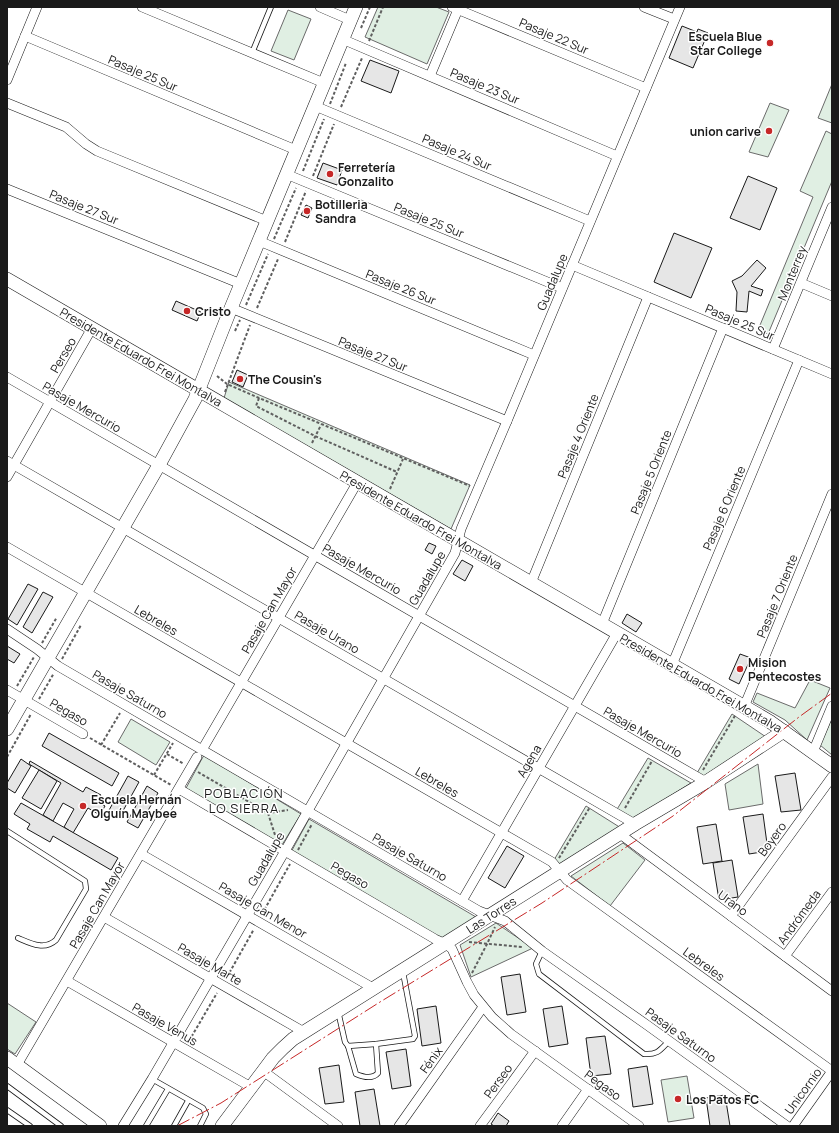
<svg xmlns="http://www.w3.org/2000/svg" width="839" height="1133" font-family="Manrope,sans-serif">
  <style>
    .green { fill: #e0efe3; stroke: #6a6a6a }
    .building { fill: #e6e6e6; stroke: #1a1a1a }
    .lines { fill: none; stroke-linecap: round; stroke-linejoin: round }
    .lane-casing { stroke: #1a1a1a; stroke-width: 6 }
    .street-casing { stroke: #1a1a1a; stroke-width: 10 }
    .secondary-casing { stroke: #1a1a1a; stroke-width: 14 }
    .path { stroke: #5f5f5f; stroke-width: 2; stroke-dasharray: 3 2; stroke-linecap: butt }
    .lane { stroke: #fff; stroke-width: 4.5 }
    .street { stroke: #fff; stroke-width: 9 }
    .secondary { stroke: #fff; stroke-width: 13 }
    .power { stroke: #c62828; stroke-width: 1; stroke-dasharray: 14 3 2 3; stroke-linecap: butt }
    .poi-dot { fill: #c62828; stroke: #fff; stroke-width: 1.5 }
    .labels { text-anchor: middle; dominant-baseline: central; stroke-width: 3; stroke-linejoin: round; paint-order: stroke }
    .street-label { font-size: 12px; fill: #1a1a1a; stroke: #fff }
    .poi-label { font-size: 12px; font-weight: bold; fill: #1a1a1a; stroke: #fff; text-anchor: start }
    .neighbourhood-label { font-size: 13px; letter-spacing: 1px; fill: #1a1a1a; stroke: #fff }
  </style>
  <rect width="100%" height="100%" fill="#fff"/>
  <g class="green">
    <path d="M378,7H436L449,12L427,64L365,37Z"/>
    <path d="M288,10L311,19L294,60L271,51Z"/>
    <path d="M832,84V123L818,118Z"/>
    <path d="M770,103L789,110L768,157L749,152Z"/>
    <path d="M826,131L832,134V181L768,334L758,330L813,197L800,191Z"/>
    <path d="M229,382L470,485L451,529L224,398Z"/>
    <path d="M810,680L830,688L807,740L785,720L753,702L757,693L795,708Z"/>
    <path d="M732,714L766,737L702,777L697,773Z"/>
    <path d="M832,718V755L820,745Z"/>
    <path d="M131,719L170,742L156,765L118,742Z"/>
    <path d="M204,755L301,814L282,845L185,790Z"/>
    <path d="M648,758L691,783L632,820L616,811Z"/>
    <path d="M758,764L763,804L729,810L725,784Z"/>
    <path d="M586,806L621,828L561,865L554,860Z"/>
    <path d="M309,819L476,917L443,939L291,852Z"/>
    <path d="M623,843L645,860L610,906L571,876Z"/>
    <path d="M496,923L533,948L471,977L460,945Z"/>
    <path d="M7,1003L36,1022L15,1054L7,1049Z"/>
    <path d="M687,1076L694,1118L668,1122L661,1080Z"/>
  </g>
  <g class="building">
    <path d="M682,26L697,32L698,29L708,33L693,68L669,58Z"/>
    <path d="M370,60L399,71L391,93L361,81Z"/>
    <path d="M323,163L342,170L337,185L317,178Z"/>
    <path d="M748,176L777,188L760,230L730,218Z"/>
    <path d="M306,205L312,208L308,218L301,215Z"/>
    <path d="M674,233L712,248L691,298L654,282Z"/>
    <path d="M757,260L766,268L751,286L763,290L761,296L749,291L747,312L736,311L737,292L732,281L742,276Z"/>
    <path d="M176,301L201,312L197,321L172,310Z"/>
    <path d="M237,370L248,375L243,387L232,382Z"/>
    <path d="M429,543L436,546L432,554L425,550Z"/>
    <path d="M462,560L473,566L465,581L453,574Z"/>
    <path d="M28,584L38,589L17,625L8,619Z"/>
    <path d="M43,592L53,597L32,633L23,627Z"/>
    <path d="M627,614L642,623L636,632L622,623Z"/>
    <path d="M7,646L20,654L14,663L7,659Z"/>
    <path d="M740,654L751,658L739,684L729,679Z"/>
    <path d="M49,733L119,773L112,786L42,746Z"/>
    <path d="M21,759L31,766L15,793L7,788V783Z"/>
    <path d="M30,761L83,792L86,787L101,795L97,801L105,806L100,815L88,808L73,833L64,827L74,809L63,803L53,821L43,815L61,783L29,764Z"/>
    <path d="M39,770L57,781L41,809L22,798Z"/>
    <path d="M795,773L801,810L781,812L775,776Z"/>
    <path d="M128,776L139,782L119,818L108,812Z"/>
    <path d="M147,786L158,793L138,828L127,822Z"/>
    <path d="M21,803L118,858L111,870L53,836L50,842L27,829L30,824L14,814Z"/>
    <path d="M763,814L768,851L749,854L743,817Z"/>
    <path d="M716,824L722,861L703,864L697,827Z"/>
    <path d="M507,846L524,856L505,888L488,878Z"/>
    <path d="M732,860L738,897L719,900L713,863Z"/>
    <path d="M520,974L526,1012L507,1015L501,977Z"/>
    <path d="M436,1006L441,1043L422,1046L417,1009Z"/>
    <path d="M562,1006L568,1044L549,1047L543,1009Z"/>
    <path d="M605,1036L611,1074L591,1076L586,1038Z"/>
    <path d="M406,1049L411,1086L392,1089L386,1052Z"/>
    <path d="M339,1065L344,1102L325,1104L319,1068Z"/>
    <path d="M647,1066L653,1104L633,1107L628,1069Z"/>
    <path d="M374,1089L380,1126H360L355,1092Z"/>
    <path d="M725,1095L730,1126H710L706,1098Z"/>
    <path d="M498,1113L509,1121L506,1126H494L491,1124Z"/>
  </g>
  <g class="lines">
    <defs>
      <g id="lane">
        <path d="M252,53L271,7"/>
        <path d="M7,831L85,881L86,889L56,940C44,951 30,943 18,938"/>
        <path d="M542,951L536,964L539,974L644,1054C658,1055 660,1050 669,1041"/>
        <path d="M338,1011L345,1042L348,1046L356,1074C363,1077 372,1080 378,1073L376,1044L413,1039L415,1036L403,972"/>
        <path d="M348,1046L376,1044"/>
        <path d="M152,1079L203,1108L206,1114L200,1126"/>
        <path d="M7,1086L61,1126"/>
        <path d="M7,1110L30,1126"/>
        <path d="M146,1126L168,1089"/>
        <path d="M174,1126L188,1101"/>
      </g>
      <g id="street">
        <path d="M142,7L324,83"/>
        <path d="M320,7L350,20"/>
        <path d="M452,7L646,88"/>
        <path d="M644,7L674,19"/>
        <path d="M25,36L296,150"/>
        <path d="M342,39L617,156"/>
        <path d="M430,76L459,7"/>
        <path d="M7,80L37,7"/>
        <path d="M7,103L66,127L86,144L97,151L267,221"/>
        <path d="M315,106L590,221"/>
        <path d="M286,174L562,288"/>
        <path d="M7,189L241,284"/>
        <path d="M259,241L534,355"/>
        <path d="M572,265L832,374"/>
        <path d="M801,283L832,296"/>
        <path d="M231,308L507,421"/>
        <path d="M773,349L832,207"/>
        <path d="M7,377L706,782"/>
        <path d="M7,461L635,824"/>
        <path d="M7,477L92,328"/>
        <path d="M7,547L552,862L567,880L832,1071"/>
        <path d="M531,583L648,297"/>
        <path d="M602,624L723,328"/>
        <path d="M7,629L37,649L58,666L479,911L505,921L542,951L647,1025L787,1126"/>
        <path d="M672,665L799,360"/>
        <path d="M7,690L83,734"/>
        <path d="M744,707L832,494"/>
        <path d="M202,750L357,483"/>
        <path d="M813,752L832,706"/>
        <path d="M179,789L435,939L446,944L452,949L467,982L474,995L492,1017L511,1034L639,1126"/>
        <path d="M620,834L832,991"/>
        <path d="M141,854L373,988"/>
        <path d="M462,901L617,633"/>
        <path d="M731,916L832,777"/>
        <path d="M104,917L304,1032"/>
        <path d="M785,956L832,892"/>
        <path d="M67,981L251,1087"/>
        <path d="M17,1065L197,757"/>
        <path d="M263,1071L338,1126"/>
        <path d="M123,1126L152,1079L285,851L455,553L461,529L507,421L680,7"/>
        <path d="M399,1126L483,1007"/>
        <path d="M480,1126L535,1051"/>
        <path d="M562,1126L588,1089"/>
        <path d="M793,1126L832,1071"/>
      </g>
      <g id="secondary">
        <path d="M7,279L769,721L832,766"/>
        <path d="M7,729L159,465L195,399L231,308L356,7"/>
        <path d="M7,1058L100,1126"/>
        <path d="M222,1126L273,1058L283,1048L293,1039L635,824L706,782L784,731"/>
      </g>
    </defs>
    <use href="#lane" class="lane-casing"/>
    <use href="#street" class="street-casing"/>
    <use href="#secondary" class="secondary-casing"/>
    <g class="path">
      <path d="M361,28L370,7"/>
      <path d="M369,41L383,7"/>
      <path d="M330,104L346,63"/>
      <path d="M341,107L362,58"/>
      <path d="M303,171L324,119"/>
      <path d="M313,176L334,124"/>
      <path d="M274,239L296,188"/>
      <path d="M285,242L306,191"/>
      <path d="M246,305L268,254"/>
      <path d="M257,308L278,259"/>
      <path d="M235,331L240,320"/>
      <path d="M217,376L227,384L259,398L470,486"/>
      <path d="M225,392L250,325"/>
      <path d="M259,398L256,406L315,436L397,472"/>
      <path d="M312,443L321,425"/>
      <path d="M390,489L403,459"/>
      <path d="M42,643L57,617"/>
      <path d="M62,659L81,625"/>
      <path d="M17,686L34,657"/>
      <path d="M39,699L54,673"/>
      <path d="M90,738L171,785"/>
      <path d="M101,745L120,713"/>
      <path d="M167,754L184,764"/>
      <path d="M7,757L31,714"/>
      <path d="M703,770L736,714"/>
      <path d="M198,772L268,813L288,810"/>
      <path d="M154,775L173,743"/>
      <path d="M625,808L652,761"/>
      <path d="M268,813L275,835"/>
      <path d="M298,850L312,824"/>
      <path d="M559,858L590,807"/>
      <path d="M262,914L290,864"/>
      <path d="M469,942L522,947"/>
      <path d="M472,973L487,944L495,927"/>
      <path d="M227,977L254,929"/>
      <path d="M189,1041L217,993"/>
    </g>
    <use href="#lane" class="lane"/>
    <use href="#street" class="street"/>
    <use href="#secondary" class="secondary"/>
    <path class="power" d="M177,1126L221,1103L380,1002L542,903L673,816L799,717L832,693"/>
  </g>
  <g class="poi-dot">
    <circle cx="770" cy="43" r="4"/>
    <circle cx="769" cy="131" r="4"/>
    <circle cx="330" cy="174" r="4"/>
    <circle cx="307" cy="211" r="4"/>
    <circle cx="187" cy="311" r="4"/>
    <circle cx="240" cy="379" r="4"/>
    <circle cx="740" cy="669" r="4"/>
    <circle cx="83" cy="806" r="4"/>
    <circle cx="678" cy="1099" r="4"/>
  </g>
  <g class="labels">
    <g class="street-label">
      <text transform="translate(554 36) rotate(23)">Pasaje 22 Sur</text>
      <text transform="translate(143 73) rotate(23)">Pasaje 25 Sur</text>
      <text transform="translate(485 86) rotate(23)">Pasaje 23 Sur</text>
      <text transform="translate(457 152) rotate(23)">Pasaje 24 Sur</text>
      <text transform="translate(84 207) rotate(22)">Pasaje 27 Sur</text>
      <text transform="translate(429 220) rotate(22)">Pasaje 25 Sur</text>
      <text transform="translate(792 273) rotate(-68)">Monterrey</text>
      <text transform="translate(552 282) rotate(-67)">Guadalupe</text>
      <text transform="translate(401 287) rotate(22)">Pasaje 26 Sur</text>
      <text transform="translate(740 322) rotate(23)">Pasaje 25 Sur</text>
      <text transform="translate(373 354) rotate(22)">Pasaje 27 Sur</text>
      <text transform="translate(63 355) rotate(-60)">Perseo</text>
      <text transform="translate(141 357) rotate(30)">Presidente Eduardo Frei Montalva</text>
      <text transform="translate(82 407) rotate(30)">Pasaje Mercurio</text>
      <text transform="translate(578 436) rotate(-68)">Pasaje 4 Oriente</text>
      <text transform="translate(651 472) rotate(-68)">Pasaje 5 Oriente</text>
      <text transform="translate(724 508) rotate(-67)">Pasaje 6 Oriente</text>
      <text transform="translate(421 520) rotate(30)">Presidente Eduardo Frei Montalva</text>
      <text transform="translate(362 569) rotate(30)">Pasaje Mercurio</text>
      <text transform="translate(427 578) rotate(-60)">Guadalupe</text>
      <text transform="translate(777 596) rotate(-68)">Pasaje 7 Oriente</text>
      <text transform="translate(269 610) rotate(-60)">Pasaje Can Mayor</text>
      <text transform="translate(156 620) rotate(30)">Lebreles</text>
      <text transform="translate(327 632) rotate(30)">Pasaje Urano</text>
      <text transform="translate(701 683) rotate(30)">Presidente Eduardo Frei Montalva</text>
      <text transform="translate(130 694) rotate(30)">Pasaje Saturno</text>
      <text transform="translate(69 712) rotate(30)">Pegaso</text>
      <text transform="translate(643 732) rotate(30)">Pasaje Mercurio</text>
      <text transform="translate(529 761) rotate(-60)">Agena</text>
      <text transform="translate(437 782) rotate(30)">Lebreles</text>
      <text transform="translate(772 839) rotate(-54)">Boyero</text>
      <text transform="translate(410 857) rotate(30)">Pasaje Saturno</text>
      <text transform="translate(266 859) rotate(-60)">Guadalupe</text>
      <text transform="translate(350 875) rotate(30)">Pegaso</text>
      <text transform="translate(733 903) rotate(36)">Urano</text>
      <text transform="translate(97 905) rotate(-60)">Pasaje Can Mayor</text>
      <text transform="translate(263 910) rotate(30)">Pasaje Can Menor</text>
      <text transform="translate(491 915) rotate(-33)">Las Torres</text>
      <text transform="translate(799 917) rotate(-54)">Andrómeda</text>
      <text transform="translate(210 964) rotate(30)">Pasaje Marte</text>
      <text transform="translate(704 964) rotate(36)">Lebreles</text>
      <text transform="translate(165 1024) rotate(30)">Pasaje Venus</text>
      <text transform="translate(681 1035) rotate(36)">Pasaje Saturno</text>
      <text transform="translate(431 1060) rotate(-54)">Fénix</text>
      <text transform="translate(498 1081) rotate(-54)">Perseo</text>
      <text transform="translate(603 1085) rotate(36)">Pegaso</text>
      <text transform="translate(803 1091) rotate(-54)">Unicornio</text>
    </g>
    <g class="poi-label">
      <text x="762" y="36" text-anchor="end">Escuela Blue<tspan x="762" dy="14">Star College</tspan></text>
      <text x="761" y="131" text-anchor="end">union carive</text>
      <text x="338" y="167">Ferretería<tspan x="338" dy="14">Gonzalito</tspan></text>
      <text x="315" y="204">Botilleria<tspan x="315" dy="14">Sandra</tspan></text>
      <text x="195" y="311">Cristo</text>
      <text x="248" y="379">The Cousin's</text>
      <text x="748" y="662">Mision<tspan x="748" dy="14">Pentecostes</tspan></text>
      <text x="91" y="799">Escuela Hernán<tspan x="91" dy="14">Olguín Maybee</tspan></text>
      <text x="686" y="1099">Los Patos FC</text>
    </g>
    <g class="neighbourhood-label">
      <text x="244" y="793">POBLACIÓN<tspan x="244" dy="15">LO SIERRA</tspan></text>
    </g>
  </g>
  <rect width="839" height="1133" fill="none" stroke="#1a1a1a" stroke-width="16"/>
</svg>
